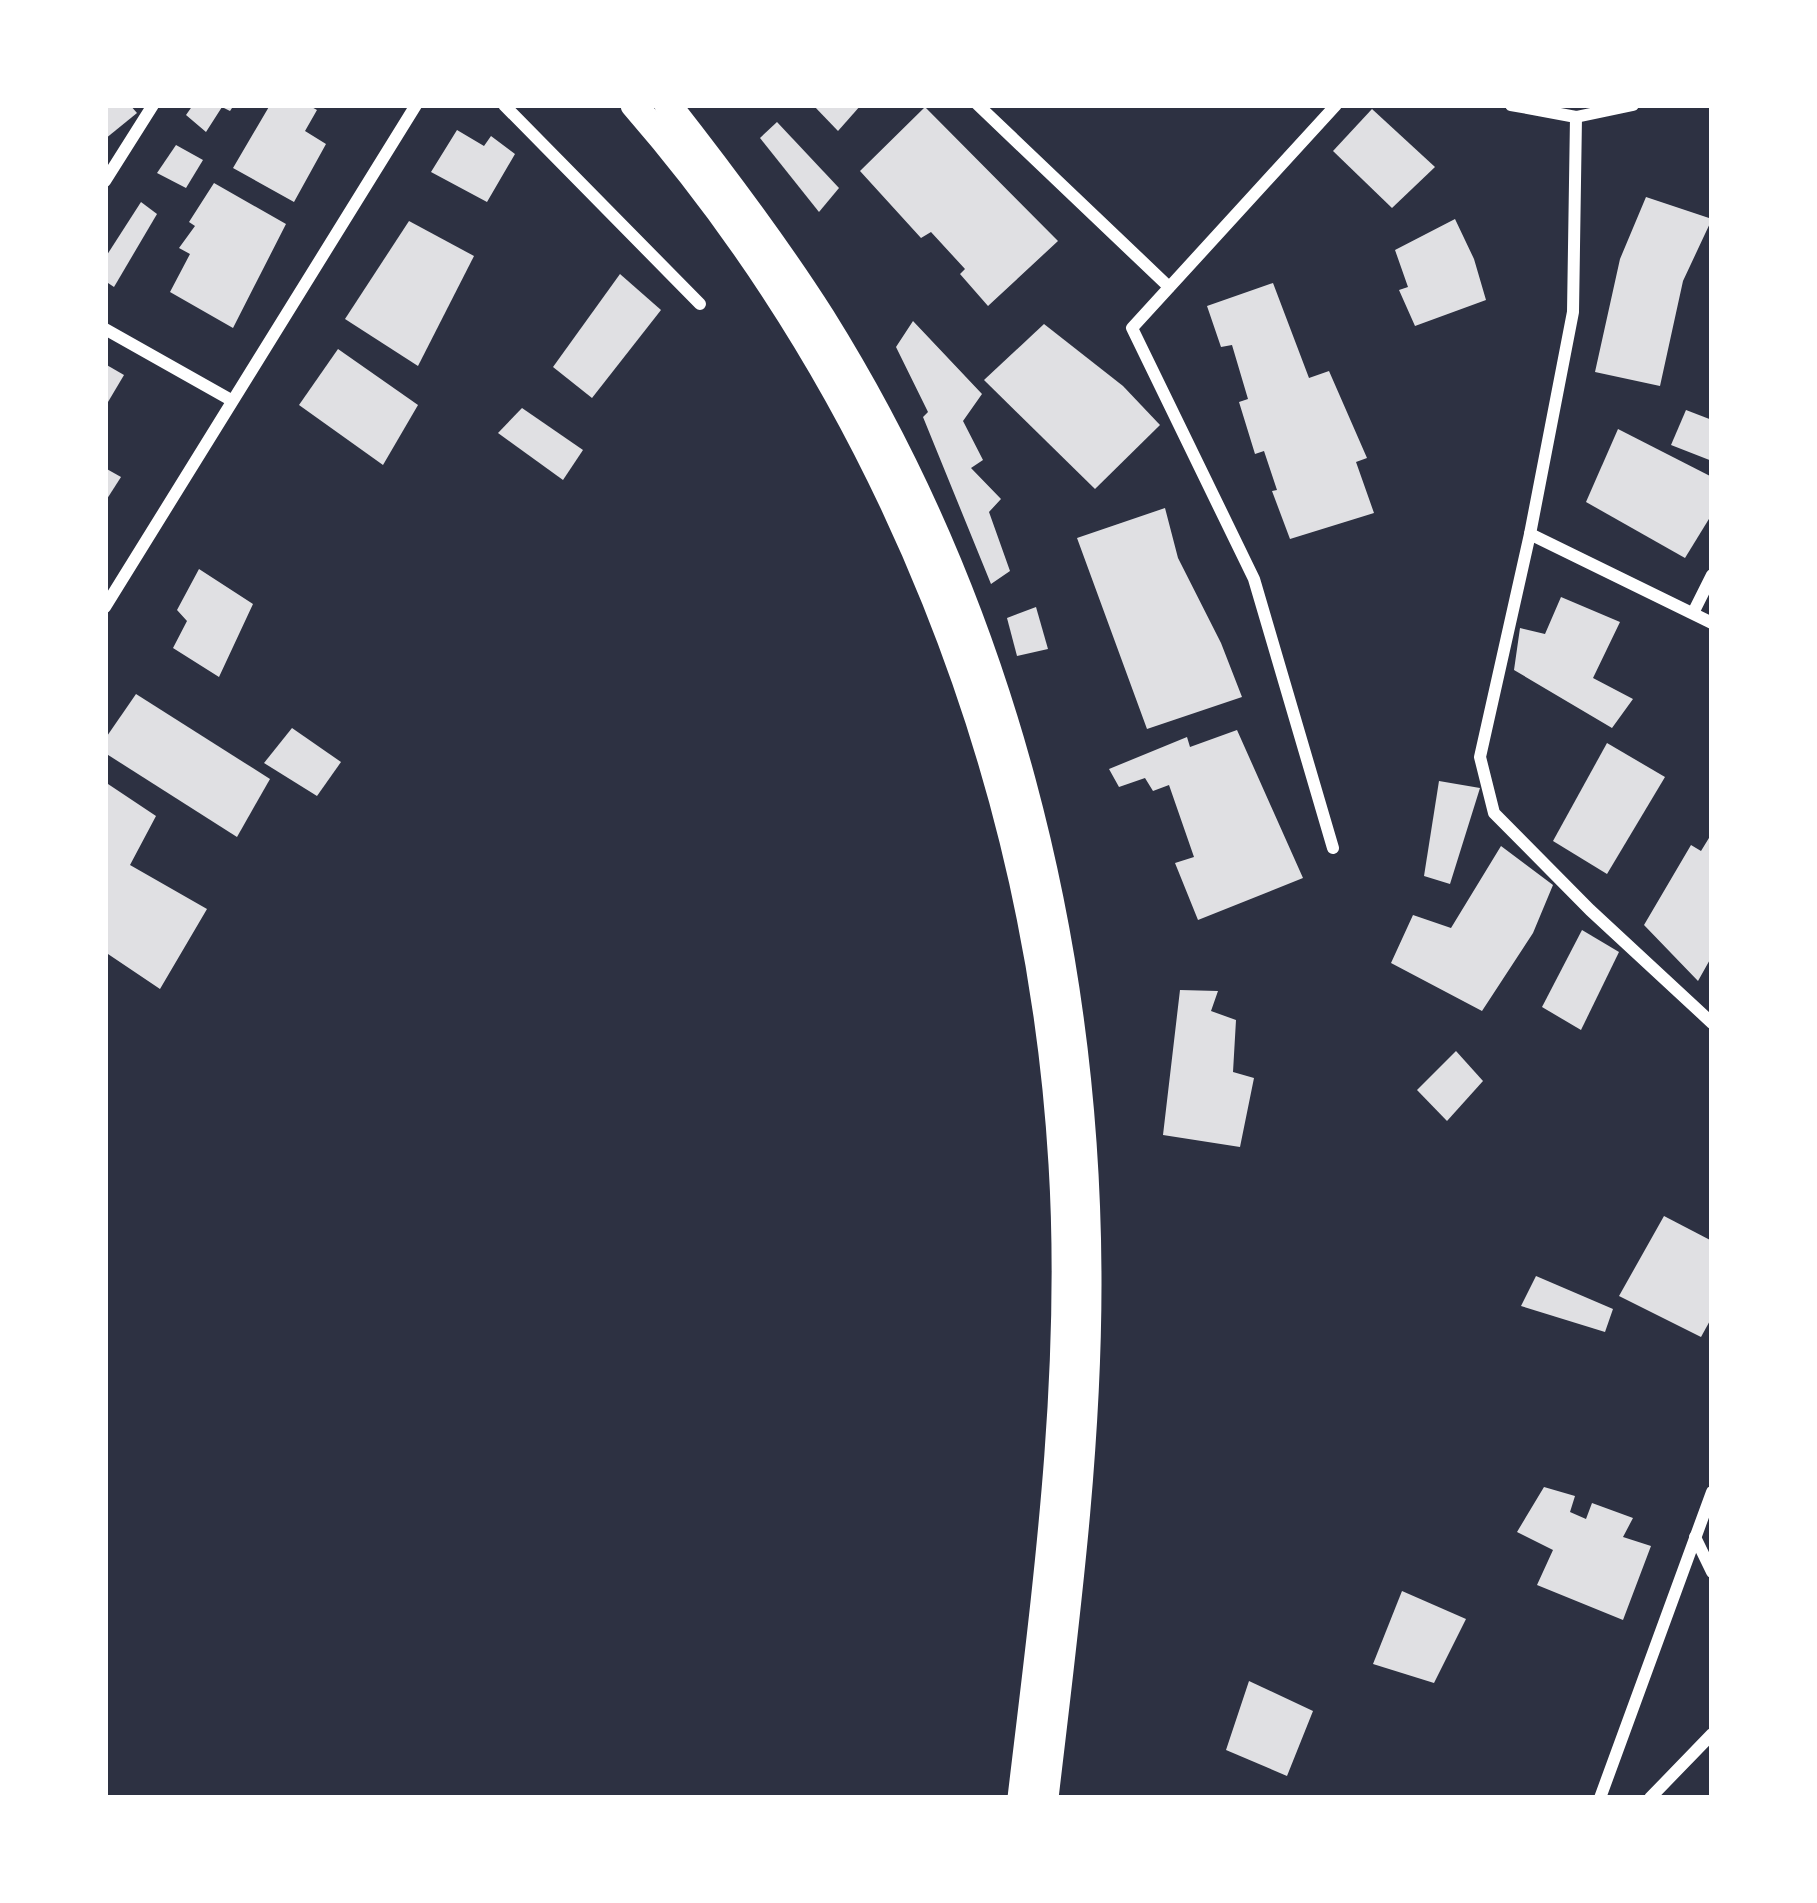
<svg xmlns="http://www.w3.org/2000/svg" width="1817" height="1903" font-family="Roboto,sans-serif">
  <style>
    .building { fill: #e0e0e3 }
    .lines { fill: none; stroke-linecap: round; stroke-linejoin: round }
    .minor { stroke: #fff; stroke-width: 12 }
    .primary { stroke: #fff; stroke-width: 27 }
  </style>
  <rect width="100%" height="100%" fill="#2d3142"/>
  <g class="building">
    <path d="M105,105H130L137,113L105,139Z"/>
    <path d="M193,105H234L230,111L222,107L206,132L186,115Z"/>
    <path d="M270,105H308L317,110L305,131L326,144L294,202L233,168Z"/>
    <path d="M813,105H861L838,131Z"/>
    <path d="M925,107L1058,241L988,306L960,274L965,269L931,232L921,238L860,171Z"/>
    <path d="M1372,109L1435,167L1392,208L1333,151Z"/>
    <path d="M777,122L839,188L819,212L760,138Z"/>
    <path d="M457,130L484,146L491,136L515,154L487,202L431,172Z"/>
    <path d="M176,145L203,160L186,188L157,173Z"/>
    <path d="M214,183L286,224L233,328L170,292L190,254L179,248L195,226L189,222Z"/>
    <path d="M1646,197L1712,219L1683,281L1660,386L1595,372L1620,259Z"/>
    <path d="M141,202L157,214L114,287L105,281V258Z"/>
    <path d="M1455,219L1474,259L1486,300L1415,326L1399,290L1408,287L1395,250Z"/>
    <path d="M409,221L474,256L418,366L345,319Z"/>
    <path d="M620,274L661,310L592,398L553,367Z"/>
    <path d="M1273,283L1309,378L1329,371L1367,458L1356,462L1374,513L1290,539L1272,491L1277,490L1264,451L1255,454L1239,402L1248,399L1232,345L1221,347L1207,306Z"/>
    <path d="M913,321L982,394L963,421L983,460L971,468L1001,499L989,512L1010,571L991,584L923,417L928,412L896,347Z"/>
    <path d="M1044,324L1123,386L1160,425L1095,489L984,380Z"/>
    <path d="M338,349L418,405L383,465L299,405Z"/>
    <path d="M105,364L124,375L105,407Z"/>
    <path d="M522,408L583,450L563,480L498,433Z"/>
    <path d="M1686,410L1712,420V461L1671,445Z"/>
    <path d="M1618,429L1712,477V514L1685,558L1586,502Z"/>
    <path d="M105,468L121,477L105,502Z"/>
    <path d="M1165,508L1178,558L1221,643L1242,697L1147,729L1077,538Z"/>
    <path d="M199,569L253,604L219,677L173,648L187,621L177,610Z"/>
    <path d="M1561,597L1620,622L1593,678L1633,699L1612,728L1514,670L1520,628L1545,634Z"/>
    <path d="M1036,607L1048,649L1017,656L1007,618Z"/>
    <path d="M136,694L270,779L237,837L105,753V739Z"/>
    <path d="M292,728L341,762L317,796L264,763Z"/>
    <path d="M1237,730L1303,878L1198,920L1175,863L1194,857L1169,785L1153,791L1145,778L1119,787L1109,769L1187,737L1190,747Z"/>
    <path d="M1607,743L1665,777L1607,874L1553,841Z"/>
    <path d="M1439,781L1480,788L1450,884L1424,876Z"/>
    <path d="M105,782L156,816L130,865L207,909L160,989L105,952Z"/>
    <path d="M1712,833V956L1698,981L1644,925L1691,845L1701,851Z"/>
    <path d="M1501,846L1553,885L1533,933L1482,1011L1391,963L1413,915L1451,928Z"/>
    <path d="M1582,930L1619,952L1581,1030L1542,1007Z"/>
    <path d="M1180,990L1218,991L1211,1011L1236,1020L1233,1072L1254,1078L1240,1147L1163,1135Z"/>
    <path d="M1456,1051L1483,1081L1447,1121L1417,1090Z"/>
    <path d="M1664,1216L1712,1241V1317L1701,1337L1619,1296Z"/>
    <path d="M1536,1276L1613,1309L1605,1332L1521,1306Z"/>
    <path d="M1544,1487L1575,1496L1570,1512L1586,1519L1592,1503L1633,1518L1623,1537L1651,1546L1623,1620L1537,1585L1553,1550L1517,1532Z"/>
    <path d="M1402,1591L1466,1619L1434,1683L1373,1664Z"/>
    <path d="M1249,1681L1313,1711L1287,1776L1226,1750Z"/>
  </g>
  <g class="lines">
    <g class="minor">
      <path d="M504,105L700,304"/>
      <path d="M978,105L1169,287"/>
      <path d="M1511,105L1576,117L1633,105"/>
      <path d="M1576,117L1573,312L1530,534L1480,757L1494,813L1590,910L1712,1023"/>
      <path d="M105,181L153,105"/>
      <path d="M105,329L231,400"/>
      <path d="M1530,534L1712,623"/>
      <path d="M105,607L416,105"/>
      <path d="M1693,613L1712,575"/>
      <path d="M1333,848L1254,579L1132,328L1336,105"/>
      <path d="M1695,1537L1712,1572"/>
      <path d="M1600,1798L1712,1492"/>
      <path d="M1650,1798L1712,1734"/>
    </g>
    <g class="primary">
      <path d="M634,105C889,398 1039,777 1062,1164C1075,1376 1046,1588 1021,1798"/>
      <path d="M668,105C722,174 775,244 822,318C1002,606 1088,946 1088,1284C1088,1456 1065,1627 1045,1798"/>
    </g>
  </g>
  <rect width="1817" height="1903" fill="none" stroke="#ffffff" stroke-width="216"/>
</svg>
